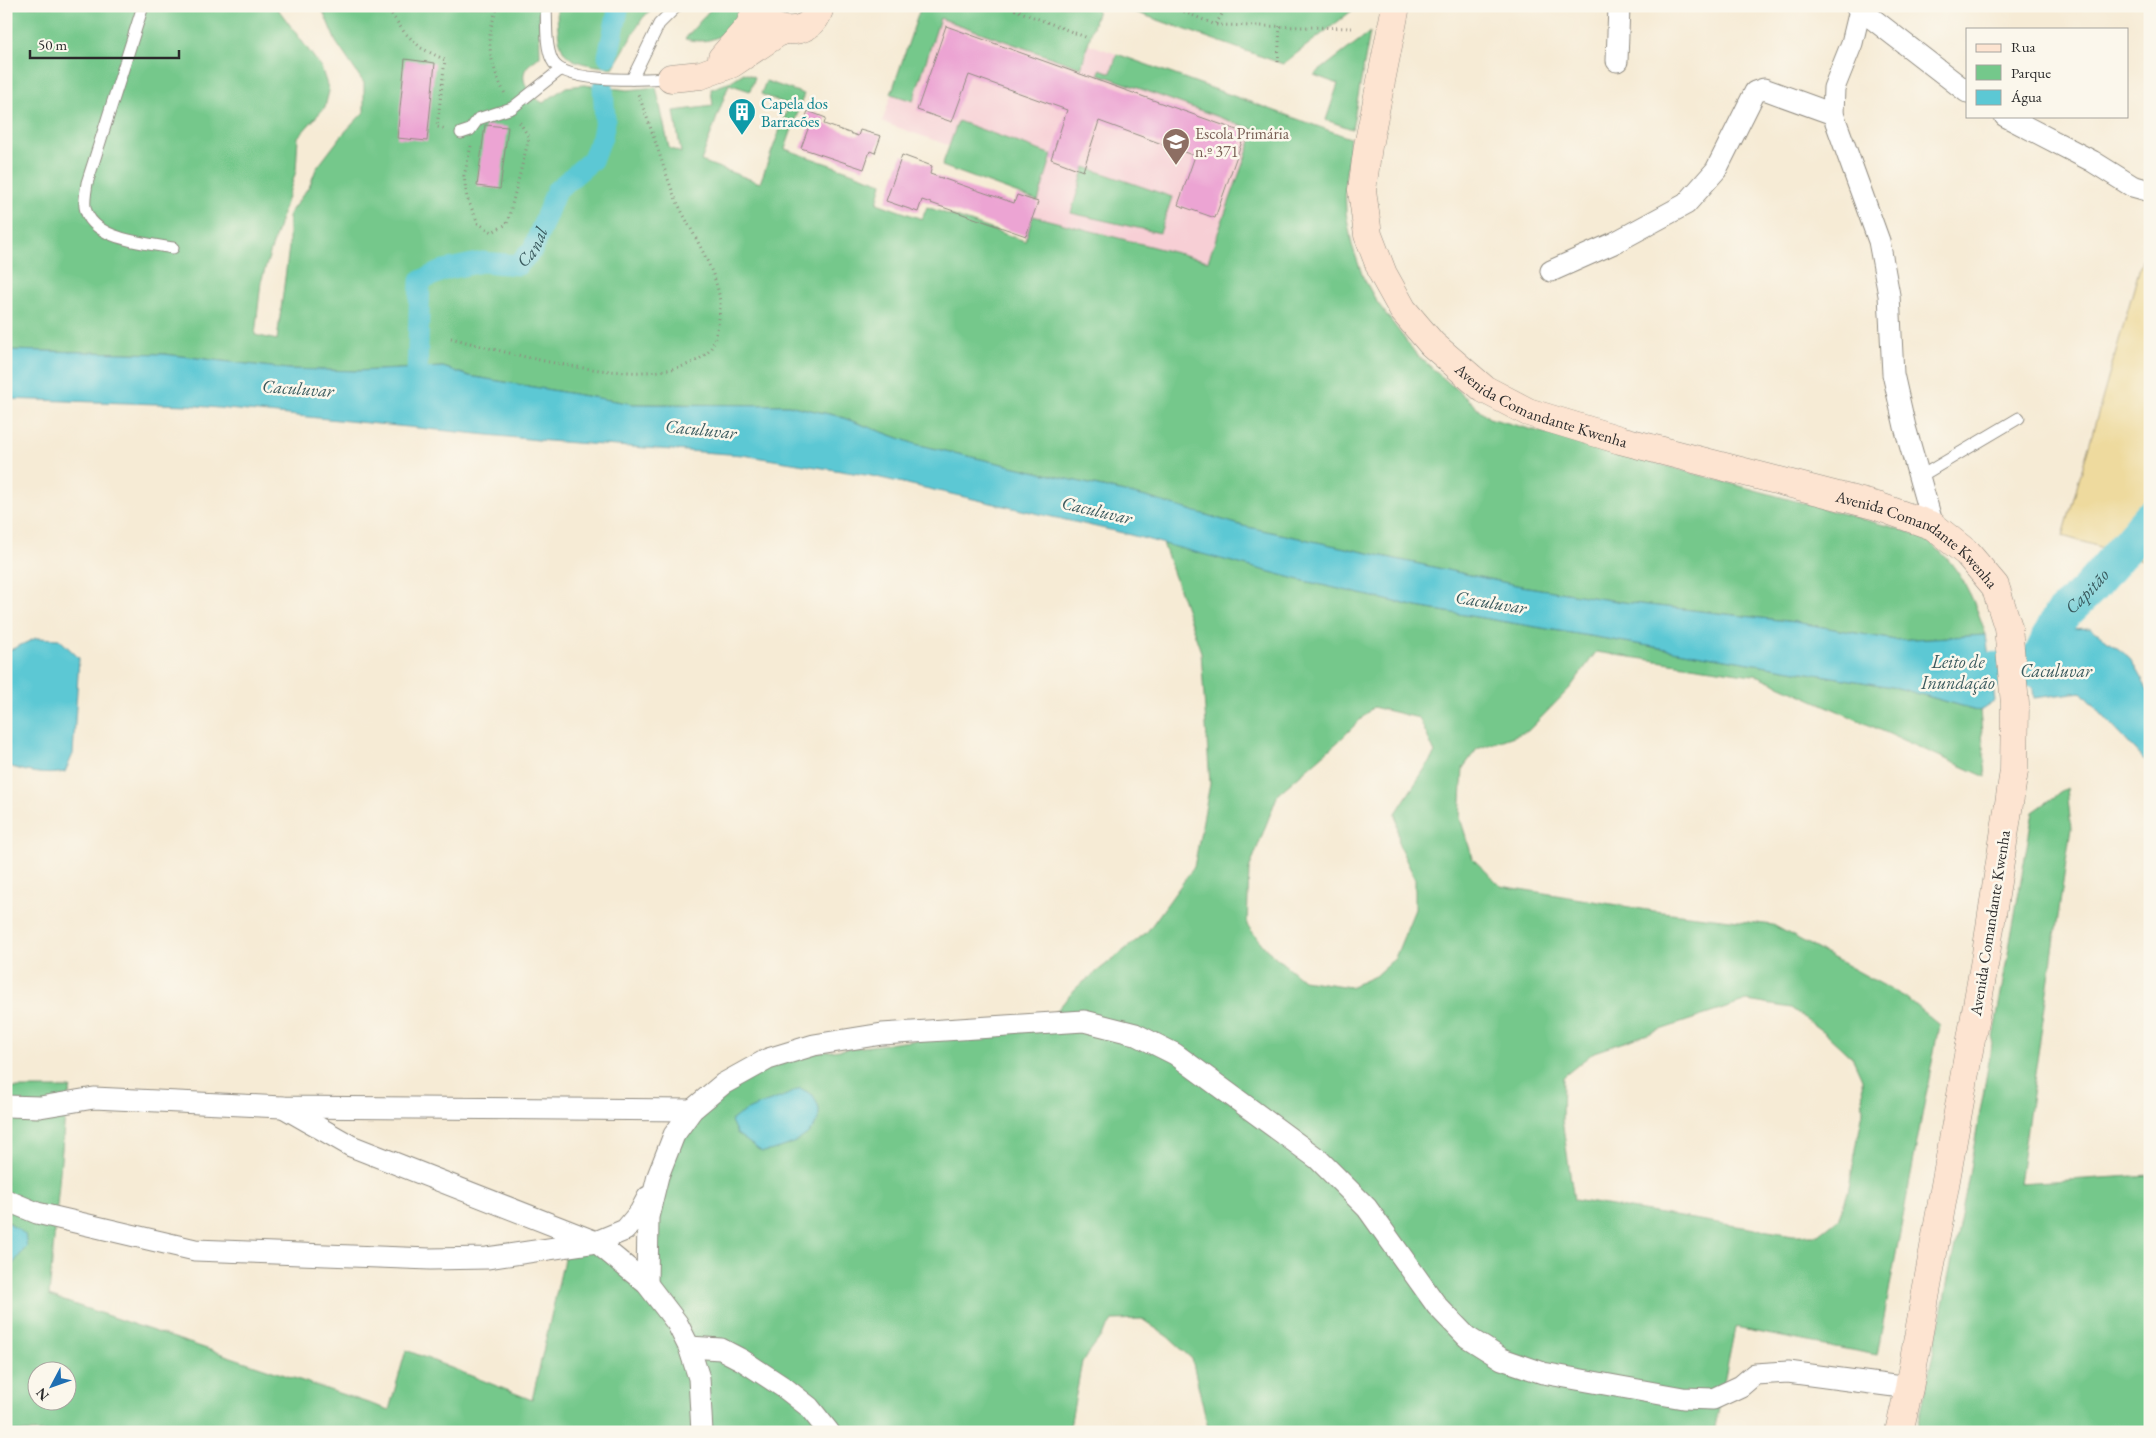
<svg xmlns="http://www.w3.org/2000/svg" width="2156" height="1438" font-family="'EB Garamond',serif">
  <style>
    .built { fill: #f7cfd5 }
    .green { fill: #74c88b; stroke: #507a5b; fill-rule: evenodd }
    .sand { fill: #eeda9e; stroke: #8c8264 }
    .water { fill: #5cc8d4; stroke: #447a80 }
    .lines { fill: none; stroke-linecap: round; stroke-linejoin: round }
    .canal { stroke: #5cc8d4; stroke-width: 21 }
    .river { stroke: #5cc8d4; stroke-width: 36 }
    .building { fill: #eca4d3 }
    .lane-casing { stroke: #908b80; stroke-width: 13 }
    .street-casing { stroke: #908b80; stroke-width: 23 }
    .secondary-casing { stroke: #908b80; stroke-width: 29 }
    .path { stroke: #908b80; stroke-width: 3; stroke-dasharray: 1 4; stroke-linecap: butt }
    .lane { stroke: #fff; stroke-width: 11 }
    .street { stroke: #fff; stroke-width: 21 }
    .secondary { stroke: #fde4d1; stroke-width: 28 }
    .labels { text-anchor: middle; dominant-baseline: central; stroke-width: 5; stroke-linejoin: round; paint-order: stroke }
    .culture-label { font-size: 16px; fill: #0d838f; stroke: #fbf7ec; text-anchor: start }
    .education-label { font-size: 16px; fill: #785e54; stroke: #fbf7ec; text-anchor: start }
    .street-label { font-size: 16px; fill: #2b2b2b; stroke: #fbf7ec }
    .water-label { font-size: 18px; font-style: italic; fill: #3a5a5e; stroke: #fbf7ec }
  </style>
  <rect width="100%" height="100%" fill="#fbf7ec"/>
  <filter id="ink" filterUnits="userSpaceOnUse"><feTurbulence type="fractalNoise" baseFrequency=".02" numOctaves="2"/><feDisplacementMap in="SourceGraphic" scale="10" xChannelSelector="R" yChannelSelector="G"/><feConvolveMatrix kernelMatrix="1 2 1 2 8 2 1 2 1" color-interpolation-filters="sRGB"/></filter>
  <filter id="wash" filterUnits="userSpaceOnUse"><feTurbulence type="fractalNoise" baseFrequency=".0096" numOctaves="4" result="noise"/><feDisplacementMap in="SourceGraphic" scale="20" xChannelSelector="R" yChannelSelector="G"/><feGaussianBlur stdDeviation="1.12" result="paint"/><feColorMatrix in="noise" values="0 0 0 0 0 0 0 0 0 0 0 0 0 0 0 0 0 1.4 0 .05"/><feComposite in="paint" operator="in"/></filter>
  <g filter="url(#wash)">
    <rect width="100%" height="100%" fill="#f6ebd5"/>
    <path class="built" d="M921,6H937L1086,43L1350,138L1345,183L1346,213L1352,245L1363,277L1377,302L1212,248L1208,261L1197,259L1180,323L1067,226L1033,216L1045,179L882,122Z"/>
    <g class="green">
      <path d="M6,6H273L278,9L321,67L329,91L325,107L298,137L296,171L261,282L255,335L277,340L289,247V214L310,185L316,169L342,135L364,112V83L336,42L321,6H539L540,56C536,60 530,63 527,67C517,80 532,97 543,103L566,87L584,85L628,90L656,87L669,148L681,153L674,111L713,106L711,89L728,83L744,73L755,77L750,91L729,84L701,161L760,183L789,105L761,94L766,81L804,94L785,149L882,183L877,203L922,219L927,207L1025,241L1033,216L1208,261L1255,130L1099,74L1100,69L1111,73L1117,54L1350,138L1345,183L1346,213L1352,245L1363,277L1377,302L1416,354L1489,418L1899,529C1908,532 1920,535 1928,541C1960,565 1974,599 1986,635L1895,640L1795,622L1623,602L1521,586L1243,526L1146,497L915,444L838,416L788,405L633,404L469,376L443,367L357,371L288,369L164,354L6,350Z"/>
      <path d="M557,6H654L642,19L613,68C561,62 558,58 557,6Z"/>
      <path d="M713,6H749C729,29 719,47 685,39Z"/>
      <path d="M921,6H1099L1081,68L940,18L913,101L891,94Z"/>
      <path d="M1118,6H1358L1283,64Z"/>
      <path d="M1370,32L1352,129L1326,120L1338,84L1314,75Z"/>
      <path d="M958,121L1052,155L1038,201L942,166Z"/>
      <path d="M1085,167L1172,197L1160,233L1071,213Z"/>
      <path d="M1163,543L1300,580L1417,607L1898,688L1980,711L1986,777L1759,676L1596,652L1570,688L1528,731L1477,749L1463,768L1460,818L1473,859L1501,886L1654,911L1773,925L1905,997L1939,1025L1877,1355L1735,1328L1714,1432H1209L1192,1359L1168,1337L1142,1319L1113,1320L1082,1362L1069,1432H6V1273L13,1264L11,1223L6,1221V1088H71L66,1104L49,1296L389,1410L406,1350L532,1400L567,1246L596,1242L646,1284L648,1217L674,1135L768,1059L1045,1024L1076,988L1147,932L1194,867L1210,784L1201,652ZM1373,707L1419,718L1435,753L1396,813L1399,845L1415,879V909L1395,958L1375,976L1350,987L1303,980L1266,949L1247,925L1249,869L1278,794L1339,741ZM1747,1001L1791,1008L1826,1034L1853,1059L1862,1079L1863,1111L1848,1193L1838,1219L1818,1235H1793L1574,1200L1562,1120L1563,1077L1594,1052ZM38,1370H68V1400H38Z"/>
      <path d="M2067,788L2071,828L2019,1183L2150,1175V1432H1917L1966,1191L2033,812Z"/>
    </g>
    <path class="sand" d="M2150,232V562L2063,536Z"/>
    <g class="water">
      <path d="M6,350L164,354L288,369L357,371L443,367L469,376L633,404L788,405L838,416L915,444L1146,497L1243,526L1521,586L1623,602L1795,622L1895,640L1986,635L1995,701L1980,711L1898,688L1417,607L1300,580L1123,533L872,476L743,455L548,441L188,405L6,399Z"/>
      <path d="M2091,628L2129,657L2150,694V766L2081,692L2034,698L2028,645L2040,630Z"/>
      <path d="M36,638L59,639L79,658L73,754L65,772C44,776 27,772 6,765V652Z"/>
      <path d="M800,1088L813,1095C815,1099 818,1105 819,1109C822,1136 781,1150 762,1152L737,1134L731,1121C750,1103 779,1102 800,1088Z"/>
      <path d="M6,1221L25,1234L27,1246L6,1273Z"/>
    </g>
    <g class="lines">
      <g class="canal">
        <path d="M608,56L619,6"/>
        <path id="s1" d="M404,393L417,376L420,281L444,270L482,262L518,265L533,249L556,191L592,160L602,137L605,121L603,86"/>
      </g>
      <g class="river">
        <path d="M1941,669L1961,671L2080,667"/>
        <path id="s2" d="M2035,669L2059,618L2090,588L2150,518"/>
      </g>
    </g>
    <g id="blocks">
      <g class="building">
        <path d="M946,26L1245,133L1215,218L1178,205L1195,156L1099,121L1083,171L1051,159L1067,110L969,75L952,122L917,110Z"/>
        <path d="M405,59L435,63L427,141L397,138Z"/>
        <path d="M808,111L826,118L824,124L858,136L860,130L881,136L875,153L870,151L864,169L801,148L808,129L802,127Z"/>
        <path d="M485,125L508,127L500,189L477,186Z"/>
        <path d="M902,155L932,166L930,174L1014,203L1017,195L1038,202L1026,236L922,200L918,212L886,201Z"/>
      </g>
    </g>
  </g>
  <g filter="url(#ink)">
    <use href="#blocks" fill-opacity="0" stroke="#908b80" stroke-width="1"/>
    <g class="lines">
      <defs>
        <g id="lane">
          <path d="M143,6L87,183C86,190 84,200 85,207C91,240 146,243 173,248"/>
          <path d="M546,6C547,23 545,45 552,60C563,85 646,79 671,78"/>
          <path d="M632,79L659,24L677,6"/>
          <path d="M461,133L470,130L478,119L512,108L560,70"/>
          <path d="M1921,476L2019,418"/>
        </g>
        <g id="street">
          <path d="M1856,6L1967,92"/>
          <path d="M1861,6L1852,43L1834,88L1833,114L1879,241L1889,295L1893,374L1905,427L1933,526"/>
          <path d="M1617,61L1619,6"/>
          <path d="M2005,116L2092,161L2132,186L2150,191"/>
          <path d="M1551,271L1614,243L1686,204L1716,170L1755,92L1764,89L1833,114"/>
          <path d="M6,1106L40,1107L94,1098L282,1107L692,1110"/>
          <path d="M283,1107L351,1146L596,1242L647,1284L677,1323L689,1347L699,1378L702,1432"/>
          <path d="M6,1200L37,1213L195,1250L430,1259L487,1258L596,1242L625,1230L640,1212L648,1197"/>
          <path d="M647,1284L648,1217L658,1176L674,1135L692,1110L723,1084L768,1059L814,1045L882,1034L1084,1021L1135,1034L1175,1054L1318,1159L1367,1208L1437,1306L1467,1337L1502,1359L1543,1373L1683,1398L1713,1399L1741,1386L1755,1374L1788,1372L1909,1388"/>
          <path d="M689,1347L721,1349L742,1360L786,1389L809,1407L829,1432"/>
        </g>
        <g id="secondary">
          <path id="s3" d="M1396,6L1368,146L1362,190L1368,235L1383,274L1403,310L1432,344L1484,389L1528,412L1620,440L1877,506L1933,526L1967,553L1995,586L2008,627L2015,704L2014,771L1985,960L1909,1388L1899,1432"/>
          <path d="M768,23C786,36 815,32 820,6"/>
          <path d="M722,58L749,27L758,6"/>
          <path d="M671,78L701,75L731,64L782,30"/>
        </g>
      </defs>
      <use href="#lane" class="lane-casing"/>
      <use href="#street" class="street-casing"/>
      <use href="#secondary" class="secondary-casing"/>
      <g class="path">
        <path d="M386,6L404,32L421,48L445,60L437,127L447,129"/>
        <path d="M499,6C482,37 491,67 506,96"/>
        <path d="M1005,6L1088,38"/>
        <path d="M1170,6L1216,25L1352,28"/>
        <path d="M1015,10L1031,6"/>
        <path d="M1216,24L1227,6"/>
        <path d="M1278,62L1280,26"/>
        <path d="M471,146L464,176L467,198L478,223L492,232L507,224L529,138L519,121"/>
        <path d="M451,338C509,353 660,398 708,352C716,344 720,316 720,305C720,272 684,222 672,190C660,158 651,126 638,94"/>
      </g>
      <use href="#lane" class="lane"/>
      <use href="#street" class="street"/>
      <use href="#secondary" class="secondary"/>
    </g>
  </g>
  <defs>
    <symbol id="building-pin" viewBox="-11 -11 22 30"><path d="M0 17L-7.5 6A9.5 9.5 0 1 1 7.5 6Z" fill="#0f9aa8" stroke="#fbf7ec"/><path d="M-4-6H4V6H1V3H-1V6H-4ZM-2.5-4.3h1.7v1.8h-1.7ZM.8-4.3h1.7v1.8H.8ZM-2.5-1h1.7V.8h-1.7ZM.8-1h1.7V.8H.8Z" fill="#fff"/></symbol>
    <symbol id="school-pin" viewBox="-11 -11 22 30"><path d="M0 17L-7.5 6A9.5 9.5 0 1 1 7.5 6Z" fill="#8d6e63" stroke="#fbf7ec"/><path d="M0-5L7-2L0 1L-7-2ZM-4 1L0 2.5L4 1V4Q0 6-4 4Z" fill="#fff"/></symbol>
  </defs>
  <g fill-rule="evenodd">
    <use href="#building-pin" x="726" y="96" width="32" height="43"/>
    <use href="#school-pin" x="1160" y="126" width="32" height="43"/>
  </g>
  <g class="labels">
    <g class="culture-label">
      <text x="761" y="103">Capela dos<tspan x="761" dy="18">Barracões</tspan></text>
    </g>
    <g class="education-label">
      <text x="1195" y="133">Escola Primária<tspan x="1195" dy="18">n.º 371</tspan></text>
    </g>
    <g class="street-label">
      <text stroke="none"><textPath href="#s3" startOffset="488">Avenida Comandante Kwenha</textPath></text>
      <text stroke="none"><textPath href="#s3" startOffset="892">Avenida Comandante Kwenha</textPath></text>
      <text transform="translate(1990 923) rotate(-81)">Avenida Comandante Kwenha</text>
    </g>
    <g class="water-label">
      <text stroke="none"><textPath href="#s1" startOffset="241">Canal</textPath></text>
      <text transform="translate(298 388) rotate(4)">Caculuvar</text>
      <text transform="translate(701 429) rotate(6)">Caculuvar</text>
      <text transform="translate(1097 510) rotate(13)">Caculuvar</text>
      <text stroke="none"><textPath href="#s2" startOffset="95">Capitão</textPath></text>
      <text transform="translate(1491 602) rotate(9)">Caculuvar</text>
      <text x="1958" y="661">Leito de<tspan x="1958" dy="21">Inundação</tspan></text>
      <text x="2056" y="670">Caculuvar</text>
    </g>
  </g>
  <rect width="2156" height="1438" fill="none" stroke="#fbf7ec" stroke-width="25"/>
  <rect x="1966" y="28" width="162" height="90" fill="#fbf7ec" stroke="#a8a59f"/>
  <rect x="1976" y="44" width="25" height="8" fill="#fde4d1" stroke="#a8a59f"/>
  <text x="2011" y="52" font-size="15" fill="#2b2b2b">Rua</text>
  <rect x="1976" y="65" width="25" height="15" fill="#74c88b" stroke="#a8a59f"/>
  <text x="2011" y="78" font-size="15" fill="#2b2b2b">Parque</text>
  <rect x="1976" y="90" width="25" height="15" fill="#5cc8d4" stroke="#a8a59f"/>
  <text x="2011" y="102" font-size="15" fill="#2b2b2b">Água</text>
  <g transform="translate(52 1386) rotate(229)"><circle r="24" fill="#fbf7ec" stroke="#a8a59f"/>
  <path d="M0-4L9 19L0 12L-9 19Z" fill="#1f6fb2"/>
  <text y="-8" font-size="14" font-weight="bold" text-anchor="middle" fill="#2b2b2b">N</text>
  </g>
  <path d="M30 50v8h149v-8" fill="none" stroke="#2b2b2b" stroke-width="2.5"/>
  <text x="38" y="50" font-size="15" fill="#2b2b2b" stroke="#fbf7ec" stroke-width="4" paint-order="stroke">50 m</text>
</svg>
